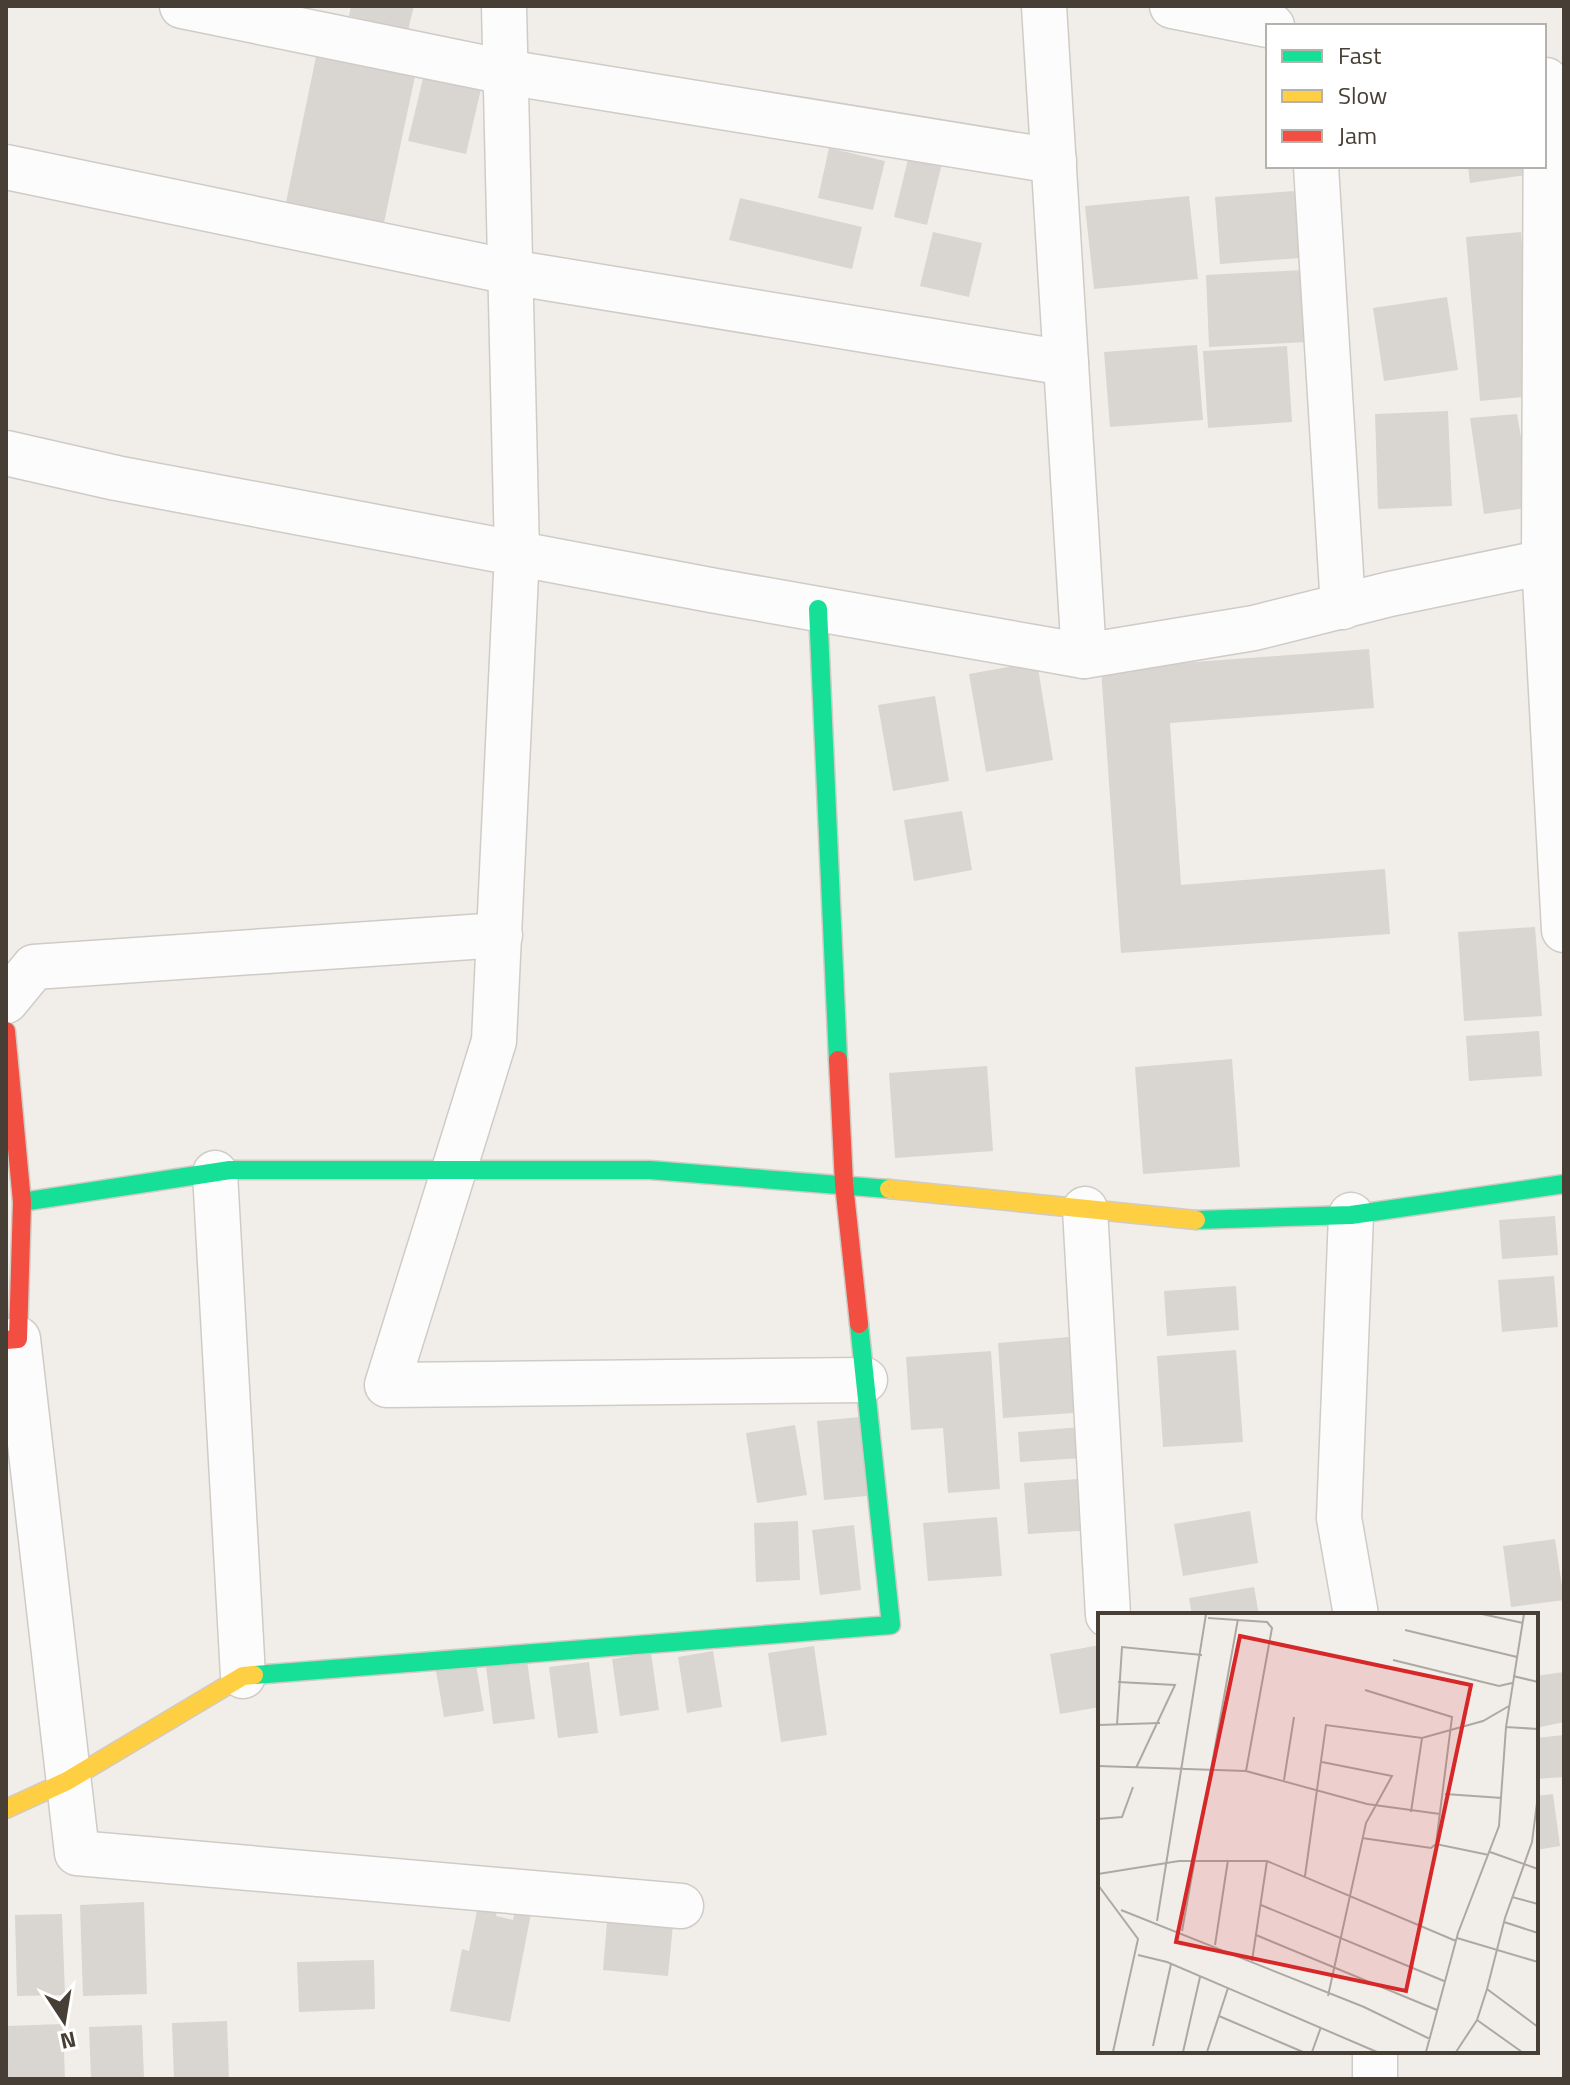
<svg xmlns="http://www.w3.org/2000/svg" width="1570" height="2085" font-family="'Titillium Web',sans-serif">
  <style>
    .building { fill: #d9d5d1 }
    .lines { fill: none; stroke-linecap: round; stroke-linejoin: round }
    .street-casing { stroke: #cfccc7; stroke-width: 47 }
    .fast-casing { stroke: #d1cbc1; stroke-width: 21 }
    .slow-casing { stroke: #d1cbc1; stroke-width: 21 }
    .jam-casing { stroke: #d1cbc1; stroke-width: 21 }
    .street { stroke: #fdfcfc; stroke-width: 44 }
    .fast { stroke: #16e098; stroke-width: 18 }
    .slow { stroke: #ffcf43; stroke-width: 18 }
    .jam { stroke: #f24e42; stroke-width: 18 }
    .inset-road { fill: none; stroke: #ada8a2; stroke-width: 2 }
    .view { fill: #d62828; fill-opacity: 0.15; stroke: #d62828; stroke-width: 4 }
    .inset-edge { fill: none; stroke: #473f35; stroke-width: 4 }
  </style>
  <rect width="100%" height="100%" fill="#f1eeea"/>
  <g class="building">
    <path d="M351,6H414L408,30L349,16Z"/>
    <path d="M318,47L417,67L382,232L284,212Z"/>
    <path d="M426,66L483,80L466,154L408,141Z"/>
    <path d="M829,148L885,161L873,210L818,198Z"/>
    <path d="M909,155L942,163L927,225L894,217Z"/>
    <path d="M1468,166H1525L1526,175L1470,183Z"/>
    <path d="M1308,190L1313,257L1220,264L1215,197Z"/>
    <path d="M1189,196L1198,279L1094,289L1085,206Z"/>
    <path d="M740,198L862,227L852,269L729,240Z"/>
    <path d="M933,232L982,243L969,297L920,286Z"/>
    <path d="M1521,232L1534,396L1480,401L1466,237Z"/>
    <path d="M1303,270L1307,342L1209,347L1206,275Z"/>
    <path d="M1447,297L1458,370L1384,381L1373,308Z"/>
    <path d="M1197,345L1203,420L1110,427L1104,352Z"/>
    <path d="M1287,346L1292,422L1208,428L1203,351Z"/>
    <path d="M1448,411L1452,506L1378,509L1375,414Z"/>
    <path d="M1517,414L1533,507L1484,514L1470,418Z"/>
    <path d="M1369,649L1374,708L1170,723L1181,885L1385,869L1390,934L1121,953L1101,669Z"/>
    <path d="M1037,662L1053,760L986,772L969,674Z"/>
    <path d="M935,696L949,781L893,791L878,705Z"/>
    <path d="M962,811L972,870L914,881L904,820Z"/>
    <path d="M1535,927L1542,1016L1464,1021L1458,932Z"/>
    <path d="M1539,1031L1542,1076L1469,1081L1466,1036Z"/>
    <path d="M1232,1059L1240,1167L1143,1174L1135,1067Z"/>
    <path d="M987,1066L993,1151L895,1158L889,1073Z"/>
    <path d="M1555,1216L1558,1255L1502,1259L1499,1220Z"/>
    <path d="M1554,1276L1558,1327L1502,1332L1498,1280Z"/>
    <path d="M1236,1286L1239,1330L1167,1336L1164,1291Z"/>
    <path d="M1081,1336L1087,1412L1003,1418L998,1343Z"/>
    <path d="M1236,1350L1243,1442L1163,1447L1157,1356Z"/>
    <path d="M991,1351L1000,1489L948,1493L943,1428L911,1430L906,1357Z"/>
    <path d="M860,1417L867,1496L824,1500L817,1421Z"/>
    <path d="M795,1425L807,1495L757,1503L746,1433Z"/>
    <path d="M1094,1426L1097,1457L1020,1462L1018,1432Z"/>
    <path d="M1091,1478L1094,1530L1028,1534L1024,1483Z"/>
    <path d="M1250,1511L1258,1563L1183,1576L1174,1524Z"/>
    <path d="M997,1517L1002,1576L928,1581L923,1523Z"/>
    <path d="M798,1521L800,1580L756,1582L754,1523Z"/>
    <path d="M854,1525L861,1590L820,1595L812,1530Z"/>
    <path d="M1555,1539L1564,1600L1511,1607L1503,1546Z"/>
    <path d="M1254,1587L1259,1615H1192L1189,1598Z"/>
    <path d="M1100,1645V1707L1060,1714L1050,1654Z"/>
    <path d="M814,1646L827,1735L781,1742L768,1653Z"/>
    <path d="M713,1651L722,1707L687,1713L678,1657Z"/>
    <path d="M651,1653L659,1710L620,1716L612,1659Z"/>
    <path d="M527,1660L535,1719L493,1724L486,1666Z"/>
    <path d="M589,1662L598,1733L558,1738L549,1667Z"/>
    <path d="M476,1664L484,1711L444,1717L436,1671Z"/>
    <path d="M1564,1672V1722L1536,1728V1676Z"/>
    <path d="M1564,1735V1777L1536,1779V1738Z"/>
    <path d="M1553,1794L1560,1846L1536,1850V1796Z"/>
    <path d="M610,1886L673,1925L668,1976L603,1970Z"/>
    <path d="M518,1895L534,1898L510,2022L450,2011L462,1949L469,1951L479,1900L499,1903L496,1916L513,1920Z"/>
    <path d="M144,1902L147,1994L83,1996L80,1905Z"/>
    <path d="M62,1914L65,1995L17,1996L15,1915Z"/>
    <path d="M374,1960L375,2009L299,2012L297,1962Z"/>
    <path d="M227,2021L229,2079H174L172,2023Z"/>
    <path d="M63,2024L65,2079H6V2026Z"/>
    <path d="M142,2025L144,2079H91L89,2027Z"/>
  </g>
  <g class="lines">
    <defs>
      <g id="street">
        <path d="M182,6L505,72L1054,161"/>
        <path d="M504,6L517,553L494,1041L387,1385L865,1380"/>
        <path d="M1044,6L1084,656"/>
        <path d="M1172,6L1272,26"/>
        <path d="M1546,80L1544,561L1564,930"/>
        <path d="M1316,166L1343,607"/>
        <path d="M6,167L510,272L1066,363"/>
        <path d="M6,453L116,478L716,591L1084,656L1254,628L1390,594L1564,558"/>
        <path d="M6,1001L34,967L500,935"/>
        <path d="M215,1173L243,1676"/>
        <path d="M1085,1209L1108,1615"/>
        <path d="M1351,1215L1339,1518L1356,1615"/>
        <path d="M18,1339L77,1853L681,1906"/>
        <path d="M1375,2051V2079"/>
      </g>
      <g id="fast">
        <path d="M818,609L838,1060"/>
        <path d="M22,1202L230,1170H650L889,1189"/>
        <path d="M1196,1220L1351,1215L1564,1184"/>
        <path d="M254,1675L891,1625L859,1324"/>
      </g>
      <g id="slow">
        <path d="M889,1189L1196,1220"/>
        <path d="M6,1809L67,1781L243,1676L254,1675"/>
      </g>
      <g id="jam">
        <path d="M6,1031L22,1202L18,1339L6,1340"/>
        <path d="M838,1060L844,1184L859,1324"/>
      </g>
    </defs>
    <use href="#street" class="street-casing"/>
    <use href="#fast" class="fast-casing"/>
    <use href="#slow" class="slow-casing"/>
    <use href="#jam" class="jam-casing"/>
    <use href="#street" class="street"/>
    <use href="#fast" class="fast"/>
    <use href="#slow" class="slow"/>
    <use href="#jam" class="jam"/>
  </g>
  <g transform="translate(1098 1613)">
    <rect width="440" height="440" fill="#f1eeea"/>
    <path class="inset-road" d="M384,1L425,10M110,5L169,9L174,15L148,158M307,17L419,44M295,47L401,73L414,70M415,63L440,69M20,69L77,72L38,155M267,77L354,104L338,231M0,112L62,110M19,112L24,34L104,42M408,114L440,116M224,149L294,163L268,210L230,383M0,153L148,158L269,191L342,201M186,167L196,104M347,181L404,185M313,199L324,125M0,206L24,204L35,174M264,225L333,235L338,231L391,242M392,239L440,256M0,261L81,248H169L358,328M207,263L228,112L324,125L385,108L411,93M0,272L40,326L15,439M414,284L440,291M163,292L346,368M23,297L266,394L332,426M59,308L108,1M406,309L440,320M84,318L140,6M158,322L339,397M359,325L440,349M117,332L130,247M40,342L69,349L279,439M154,348L169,248M389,376L440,414M121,403L205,439M379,407L424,439M55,433L73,351M85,439L102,364M109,439L130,375M214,439L223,414M328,439L360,320L401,213L408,114L426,1M358,439L379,407L389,376L407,305L434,229L440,182"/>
    <path class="view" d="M142,23L373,72L308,378L78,329Z"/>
    <rect width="440" height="440" class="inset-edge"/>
  </g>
  <rect width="1570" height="2085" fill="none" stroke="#473f35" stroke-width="16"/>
  <rect x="1266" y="24" width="280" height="144" fill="#ffffff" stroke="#b5b2ae" stroke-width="2"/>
  <rect x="1282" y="50" width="40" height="12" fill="#16e098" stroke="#b5b2ae" stroke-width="2"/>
  <text x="1338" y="64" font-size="24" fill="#473f35">Fast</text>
  <rect x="1282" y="90" width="40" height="12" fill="#ffcf43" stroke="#b5b2ae" stroke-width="2"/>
  <text x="1338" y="104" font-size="24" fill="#473f35">Slow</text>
  <rect x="1282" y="130" width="40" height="12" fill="#f24e42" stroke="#b5b2ae" stroke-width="2"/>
  <text x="1338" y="144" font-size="24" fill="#473f35">Jam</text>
  <g transform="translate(64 2021) rotate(168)" stroke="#ffffff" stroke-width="6" paint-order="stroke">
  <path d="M0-6L14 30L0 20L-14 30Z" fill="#473f35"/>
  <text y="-12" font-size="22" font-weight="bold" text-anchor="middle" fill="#473f35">N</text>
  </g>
</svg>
